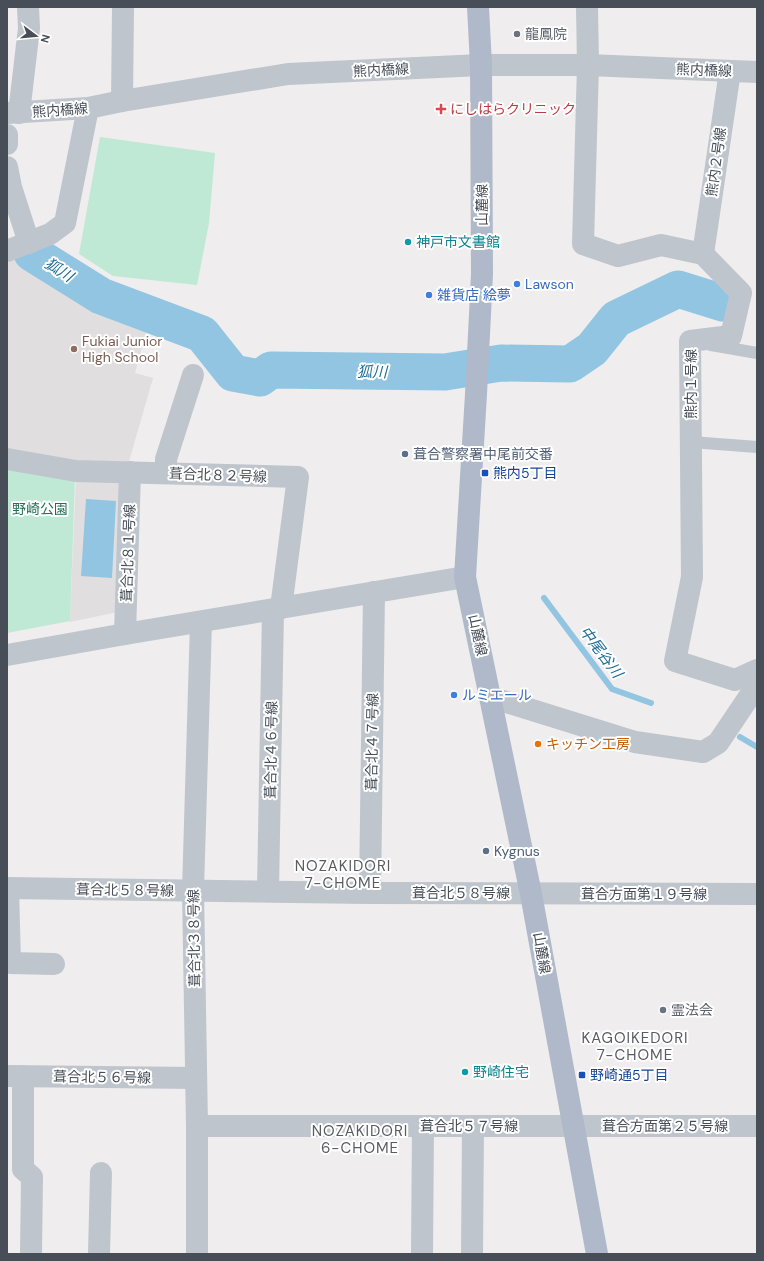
<svg xmlns="http://www.w3.org/2000/svg" width="764" height="1261" font-family="'DM Sans','Noto Sans JP',sans-serif">
  <style>
    .education { fill: #e0dede }
    .green { fill: #bfe9d5 }
    .water { fill: #91c5e1 }
    .lines { fill: none; stroke-linecap: round; stroke-linejoin: round }
    .stream { stroke: #91c5e1; stroke-width: 6 }
    .river { stroke: #91c5e1; stroke-width: 37 }
    .service { stroke: #bfc5cd; stroke-width: 12 }
    .minor { stroke: #bfc5cd; stroke-width: 22 }
    .tertiary { stroke: #bfc5cd; stroke-width: 22 }
    .primary { stroke: #afb9c9; stroke-width: 22 }
    .worship-dot { fill: #6b7280; stroke: #fff; stroke-width: 1.5 }
    .health-dot { fill: #e0444e; stroke: #fff; stroke-width: 1.5 }
    .culture-dot { fill: #0f9aa8; stroke: #fff; stroke-width: 1.5 }
    .shop-dot { fill: #3f7fe0; stroke: #fff; stroke-width: 1.5 }
    .education-dot { fill: #8d6e63; stroke: #fff; stroke-width: 1.5 }
    .service-dot { fill: #5c6f8a; stroke: #fff; stroke-width: 1.5 }
    .transit-dot { fill: #1a4fb4; stroke: #fff; stroke-width: 1.5 }
    .food-dot { fill: #e8710a; stroke: #fff; stroke-width: 1.5 }
    .labels { text-anchor: middle; dominant-baseline: central; stroke-width: 4; stroke-linejoin: round; paint-order: stroke }
    .worship-label { font-size: 14px; fill: #5b616d; stroke: #fff; text-anchor: start }
    .street-label { font-size: 14px; fill: #474e58; stroke: #fff }
    .health-label { font-size: 14px; fill: #be3a42; stroke: #fff; text-anchor: start }
    .culture-label { font-size: 14px; fill: #0d838f; stroke: #fff; text-anchor: start }
    .shop-label { font-size: 14px; fill: #366cbe; stroke: #fff; text-anchor: start }
    .education-label { font-size: 14px; fill: #785e54; stroke: #fff; text-anchor: start }
    .service-label { font-size: 14px; fill: #4e5e75; stroke: #fff; text-anchor: start }
    .transit-label { font-size: 14px; fill: #164399; stroke: #fff; text-anchor: start }
    .park-label { font-size: 14px; fill: #217053; stroke: #fff }
    .food-label { font-size: 14px; fill: #c56008; stroke: #fff; text-anchor: start }
    .water-label { font-size: 15px; font-style: italic; fill: #1c6c96; stroke: #fff }
    .neighbourhood-label { font-size: 15px; letter-spacing: 1px; fill: #5a5c61; stroke: #fff }
  </style>
  <rect width="100%" height="100%" fill="#efeded"/>
  <g class="education">
    <path d="M23,252L37,264L64,285L95,301L148,325L135,373L153,378L128,465L7,454V256Z"/>
    <path d="M76,478L123,480L118,612L70,622Z"/>
  </g>
  <g class="green">
    <path d="M100,137L215,153L209,223L197,285L113,276L79,254Z"/>
    <path d="M7,467L75,478L70,621L7,633Z"/>
  </g>
  <path class="water" d="M86,499L116,501L112,578L81,576Z"/>
  <g class="lines">
    <g class="stream">
      <path d="M544,598L612,689L651,703"/>
      <path d="M740,737L757,747"/>
    </g>
    <path class="river" d="M32,253L101,296L202,334L233,373L260,378L271,370L445,372L501,363L570,364L592,349L616,319L678,289L723,303"/>
    <g class="service">
      <path d="M711,345L757,353"/>
      <path d="M691,442L757,447"/>
    </g>
    <g class="minor">
      <path d="M587,7L588,65L583,244L618,256L661,245L703,254L741,293L731,336L690,341L692,577L675,661L735,680L757,670"/>
      <path d="M122,101L123,7"/>
      <path d="M19,113L29,28L28,7"/>
      <path d="M7,135V144"/>
      <path d="M7,167L11,187L29,243"/>
      <path d="M7,251L50,234L65,223L88,108"/>
      <path d="M703,254L730,71"/>
      <path d="M7,459L76,471L298,477L281,608"/>
      <path d="M166,473V459L193,375"/>
      <path d="M125,634L130,472"/>
      <path d="M490,697L635,742L703,752L718,743L751,694L757,674"/>
      <path d="M7,888L370,893L757,894"/>
      <path d="M8,888L10,963L54,964"/>
      <path d="M268,891L273,610"/>
      <path d="M370,893L374,592"/>
      <path d="M7,1076L196,1078"/>
      <path d="M23,1076V1169L32,1177L31,1254"/>
      <path d="M197,1126H757"/>
      <path d="M99,1254L101,1173"/>
      <path d="M197,1254V1126L193,890L201,622"/>
      <path d="M422,1254L423,1126"/>
      <path d="M472,1254L473,1126"/>
    </g>
    <g class="tertiary">
      <path d="M7,113L88,108L122,101L288,74L481,65H588L757,72"/>
      <path d="M7,655L125,634L465,577"/>
    </g>
    <path class="primary" d="M478,7L481,65L482,274L476,394L465,577L531,894L597,1254"/>
  </g>
  <g class="worship-dot">
    <circle cx="517" cy="34" r="4"/>
    <circle cx="663" cy="1010" r="4"/>
  </g>
  <path class="health-dot" d="M439 103h4v4h4v4h-4v4h-4v-4h-4v-4h4z"/>
  <g class="culture-dot">
    <circle cx="408" cy="242" r="4"/>
    <circle cx="465" cy="1072" r="4"/>
  </g>
  <g class="shop-dot">
    <circle cx="517" cy="284" r="4"/>
    <circle cx="429" cy="295" r="4"/>
    <circle cx="454" cy="695" r="4"/>
  </g>
  <circle class="education-dot" cx="74" cy="349" r="4"/>
  <g class="service-dot">
    <circle cx="405" cy="454" r="4"/>
    <circle cx="486" cy="851" r="4"/>
  </g>
  <g class="transit-dot">
    <rect x="481" y="469" width="8" height="8" rx="2"/>
    <rect x="578" y="1071" width="8" height="8" rx="2"/>
  </g>
  <circle class="food-dot" cx="538" cy="744" r="4"/>
  <g class="labels">
    <g class="worship-label">
      <text x="525" y="34">龍鳳院</text>
      <text x="671" y="1010">霊法会</text>
    </g>
    <g class="street-label">
      <text transform="translate(381 70) rotate(-3)">熊内橋線</text>
      <text transform="translate(704 70) rotate(2)">熊内橋線</text>
      <text transform="translate(60 110) rotate(-4)">熊内橋線</text>
      <text transform="translate(716 162) rotate(-82)">熊内２号線</text>
      <text transform="translate(482 205) rotate(-90)">山麓線</text>
      <text transform="translate(691 384) rotate(-90)">熊内１号線</text>
      <text transform="translate(218 475) rotate(2)">葺合北８２号線</text>
      <text transform="translate(128 553) rotate(-88)">葺合北８１号線</text>
      <text transform="translate(478 635) rotate(78)">山麓線</text>
      <text transform="translate(372 742) rotate(-89)">葺合北４７号線</text>
      <text transform="translate(271 750) rotate(-89)">葺合北４６号線</text>
      <text transform="translate(125 890) rotate(1)">葺合北５８号線</text>
      <text x="461" y="893">葺合北５８号線</text>
      <text x="644" y="894">葺合方面第１９号線</text>
      <text transform="translate(194 938) rotate(-91)">葺合北３８号線</text>
      <text transform="translate(542 953) rotate(80)">山麓線</text>
      <text transform="translate(102 1077) rotate(1)">葺合北５６号線</text>
      <text x="469" y="1126">葺合北５７号線</text>
      <text x="665" y="1126">葺合方面第２５号線</text>
    </g>
    <g class="health-label">
      <text x="450" y="109">にしはらクリニック</text>
    </g>
    <g class="culture-label">
      <text x="416" y="242">神戸市文書館</text>
      <text x="473" y="1072">野崎住宅</text>
    </g>
    <g class="shop-label">
      <text x="525" y="284">Lawson</text>
      <text x="437" y="295">雑貨店 絵夢</text>
      <text x="462" y="695">ルミエール</text>
    </g>
    <g class="education-label">
      <text x="82" y="341">Fukiai Junior<tspan x="82" dy="16">High School</tspan></text>
    </g>
    <g class="service-label">
      <text x="413" y="454">葺合警察署中尾前交番</text>
      <text x="494" y="851">Kygnus</text>
    </g>
    <g class="transit-label">
      <text x="493" y="473">熊内5丁目</text>
      <text x="590" y="1075">野崎通5丁目</text>
    </g>
    <g class="park-label">
      <text x="40" y="509">野崎公園</text>
    </g>
    <g class="food-label">
      <text x="546" y="744">キッチン工房</text>
    </g>
    <g class="water-label">
      <text transform="translate(59 270) rotate(32)">狐川</text>
      <text transform="translate(372 372) rotate(1)">狐川</text>
      <text transform="translate(601 652) rotate(53)">中尾谷川</text>
    </g>
    <g class="neighbourhood-label">
      <text x="343" y="866">NOZAKIDORI<tspan x="343" dy="17">7-CHOME</tspan></text>
      <text x="635" y="1038">KAGOIKEDORI<tspan x="635" dy="17">7-CHOME</tspan></text>
      <text x="360" y="1131">NOZAKIDORI<tspan x="360" dy="17">6-CHOME</tspan></text>
    </g>
  </g>
  <rect width="764" height="1261" fill="none" stroke="#474e58" stroke-width="16"/>
  <g transform="translate(36 36) rotate(106)" stroke="#ffffff" stroke-width="3" paint-order="stroke">
  <path d="M0-3L7 15L0 10L-7 15Z" fill="#474e58"/>
  <text y="-6" font-size="11" font-weight="bold" text-anchor="middle" fill="#474e58">N</text>
  </g>
</svg>
